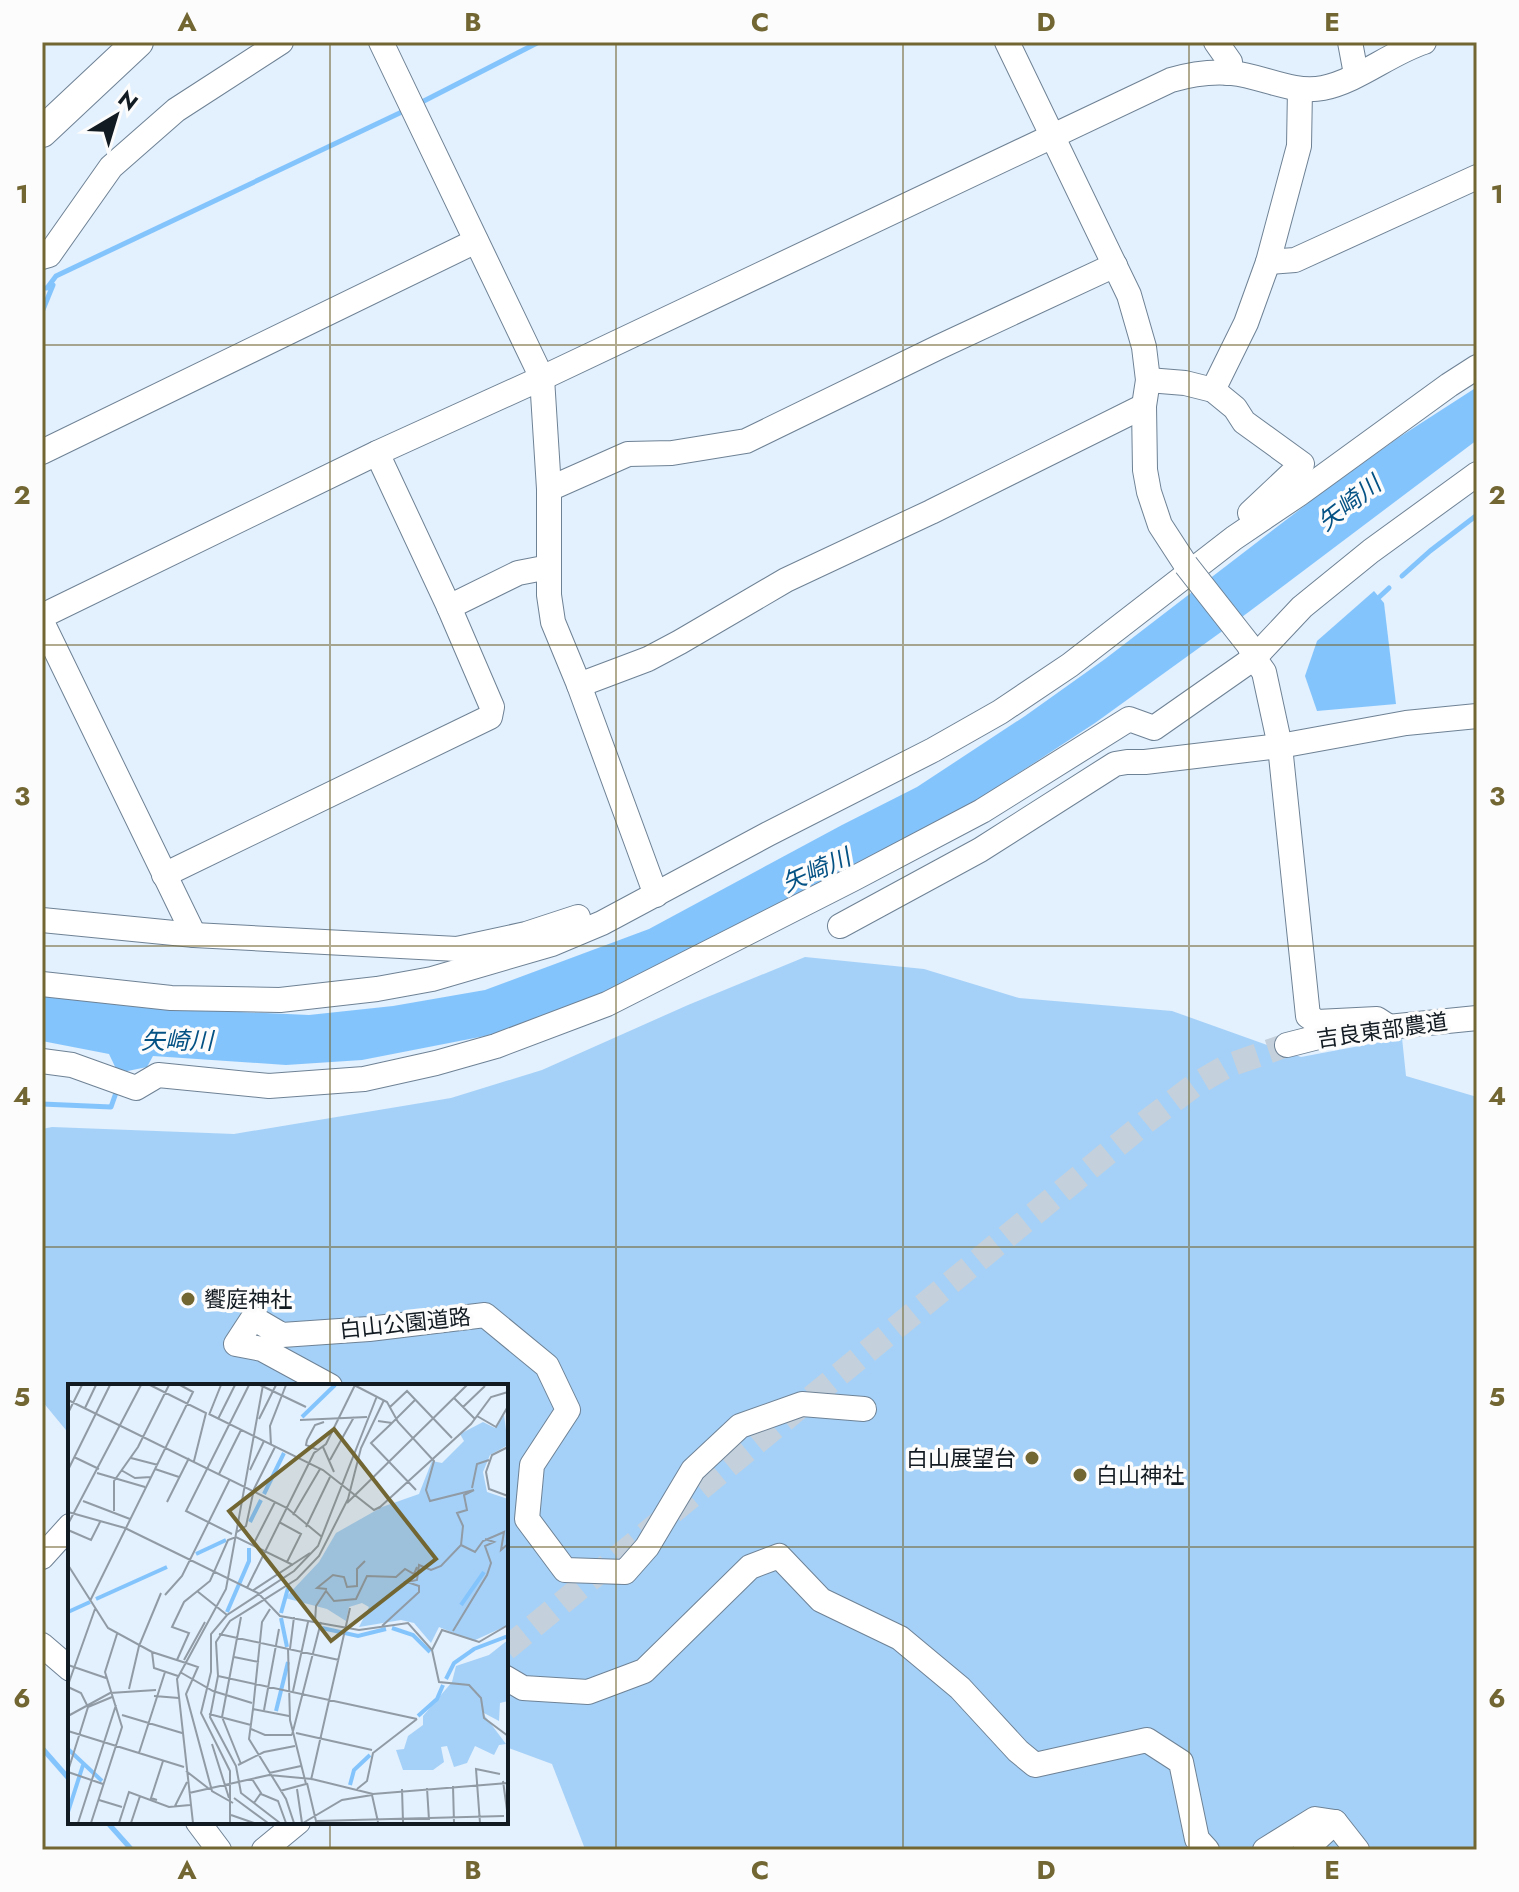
<svg xmlns="http://www.w3.org/2000/svg" width="1519" height="1892" font-family="Jost,'Noto Sans JP',sans-serif">
  <style>
    .green { fill: #a5d1f8 }
    .water { fill: #84c4fc }
    .lines { fill: none; stroke-linecap: round; stroke-linejoin: round }
    .stream { stroke: #84c4fc; stroke-width: 5 }
    .minor-tunnel { stroke: #c4d0dc; stroke-width: 24; stroke-dasharray: 24 12; stroke-linecap: butt }
    .minor-casing { stroke: #6e8295; stroke-width: 26 }
    .major-casing { stroke: #6e8295; stroke-width: 32 }
    .minor { stroke: #fff; stroke-width: 24 }
    .major { stroke: #fff; stroke-width: 30 }
    .minor-bridge-casing { stroke: #6e8295; stroke-width: 26; stroke-linecap: butt }
    .minor-bridge { stroke: #fff; stroke-width: 24 }
    .grid { fill: none; stroke: #726633; stroke-width: 2; stroke-opacity: 0.55 }
    .poi-dot { fill: #726633; stroke: #fcfcfc; stroke-width: 3 }
    .labels { text-anchor: middle; dominant-baseline: central; stroke-width: 7; stroke-linejoin: round; paint-order: stroke }
    .street-label { font-size: 22px; fill: #131b22; stroke: #fcfcfc }
    .poi-label { font-size: 22px; fill: #131b22; stroke: #fcfcfc; text-anchor: start }
    .water-label { font-size: 24px; font-style: italic; fill: #045184; stroke: #fcfcfc }
    .inset-river { fill: none; stroke: #84c4fc; stroke-width: 4 }
    .inset-road { fill: none; stroke: #909ba5; stroke-width: 2 }
    .view { fill: #726633; fill-opacity: 0.15; stroke: #726633; stroke-width: 4 }
    .inset-edge { fill: none; stroke: #131b22; stroke-width: 4 }
    .neatline { fill: none; stroke: #726633; stroke-width: 3 }
    .grid-label { font-size: 26px; text-anchor: middle; font-weight: bold; fill: #726633 }
  </style>
  <rect width="100%" height="100%" fill="#e3f0fd"/>
  <path class="green" d="M805,957L924,969L1019,998L1172,1011L1301,1057L1402,1038L1406,1076L1477,1097V1850H583L585,1849L552,1764L506,1747V1386H70V1435L42,1401V1129L52,1127L234,1134L451,1098L542,1070L688,1005Z"/>
  <g class="water">
    <path d="M1477,387V440L1246,614L1095,723L909,845L699,952L543,1019L485,1036L362,1060L286,1065L153,1056L147,1067L118,1073L109,1054L42,1041V994L196,1010L309,1015L393,1006L485,990L649,929L842,825L917,787L1025,716L1105,659L1316,497L1398,438Z"/>
    <path d="M1374,591L1384,603L1396,704L1317,711L1305,676L1317,641Z"/>
  </g>
  <g class="lines">
    <g class="stream">
      <path d="M418,104L539,42"/>
      <path d="M42,288H47L56,276L406,110"/>
      <path d="M42,312L53,285"/>
      <path d="M1402,576L1430,551L1477,515"/>
      <path d="M1375,601L1389,588"/>
      <path d="M42,1104L111,1107L118,1087"/>
      <path d="M42,1748L70,1780"/>
      <path d="M107,1822L132,1850"/>
    </g>
    <path class="minor-tunnel" d="M506,1649L1147,1121L1196,1084L1227,1066L1287,1045"/>
    <defs>
      <g id="minor">
        <path d="M381,42L542,378L549,489V595L553,622L579,685L656,895"/>
        <path d="M1007,42L1129,295L1144,347L1148,380L1144,406L1145,470L1149,492L1160,525L1186,565"/>
        <path d="M1216,42L1230,62L1228,73"/>
        <path d="M1350,42L1356,74"/>
        <path d="M42,257L49,255L111,167L176,110L281,42"/>
        <path d="M1268,262L1295,260L1477,177"/>
        <path d="M1148,380L1185,383L1213,390L1235,408L1244,422L1302,464L1250,513"/>
        <path d="M1213,390L1246,323L1268,262L1299,146L1300,89"/>
        <path d="M42,452L476,241"/>
        <path d="M549,489L628,454L672,453L746,441L939,347L1115,265"/>
        <path d="M449,607L518,573L549,567"/>
        <path d="M42,616L377,453L542,378L1171,80C1191,74 1210,71 1232,73C1262,76 1292,94 1323,88C1358,81 1390,53 1424,42"/>
        <path d="M42,622L194,935"/>
        <path d="M1249,645L1254,658L1264,672L1280,746L1308,1016L1317,1022L1377,1019L1391,1028"/>
        <path d="M579,685L648,659L680,642L786,580L931,512L1144,406"/>
        <path d="M164,875L490,717L492,707L449,607L377,453"/>
        <path d="M42,920L194,935L457,949L526,934L578,917"/>
        <path d="M840,926L980,850L1115,764L1127,762H1145L1280,746L1406,723L1477,716"/>
        <path d="M42,984L171,998L280,1000L377,989L432,979L552,944L602,923L768,834L933,750L1000,712L1070,665L1234,538L1299,494L1449,385L1477,367"/>
        <path d="M1287,1045L1338,1032L1477,1018"/>
        <path d="M42,1061L72,1065L136,1088L158,1075L269,1086L364,1079L436,1063L496,1046L607,1004L853,879L982,811L1129,719L1154,728L1254,658L1302,607L1371,551L1477,474"/>
        <path d="M330,1386L262,1349L236,1344L253,1318L282,1335L369,1329L485,1315L547,1366L568,1410L532,1465L527,1519L565,1570L625,1572L647,1547L693,1470L740,1426L802,1404L864,1409"/>
        <path d="M42,1557L70,1526"/>
        <path d="M42,1645L70,1669"/>
        <path d="M506,1678L523,1688L588,1692L644,1671L750,1567L779,1556L821,1600L900,1638L960,1688L1018,1751L1035,1765L1147,1740L1181,1762L1197,1839L1207,1850"/>
        <path d="M198,1822L219,1850"/>
        <path d="M264,1850L298,1822"/>
        <path d="M1265,1850L1315,1819L1335,1822"/>
        <path d="M1305,1850L1335,1822L1357,1850"/>
      </g>
      <path id="major" d="M42,132L138,42"/>
    </defs>
    <use href="#minor" class="minor-casing"/>
    <use href="#major" class="major-casing"/>
    <use href="#minor" class="minor"/>
    <use href="#major" class="major"/>
    <defs>
      <path id="minor-bridge" d="M1186,565L1248,644"/>
    </defs>
    <use href="#minor-bridge" class="minor-bridge-casing"/>
    <use href="#minor-bridge" class="minor-bridge"/>
  </g>
  <path class="grid" d="M330,42V1386M616,42V1850M903,42V1850M1189,42V1850M42,345H1477M42,645H1477M42,946H1477M42,1247H1477M42,1547H70M506,1547H1477M330,1822V1850"/>
  <g class="poi-dot">
    <circle cx="188" cy="1299" r="8"/>
    <circle cx="1032" cy="1458" r="8"/>
    <circle cx="1080" cy="1475" r="8"/>
  </g>
  <g class="labels">
    <g class="street-label">
      <text transform="translate(1382 1030) rotate(-8)">吉良東部農道</text>
      <text transform="translate(405 1323) rotate(-6)">白山公園道路</text>
    </g>
    <g class="poi-label">
      <text x="204" y="1299">饗庭神社</text>
      <text x="1016" y="1458" text-anchor="end">白山展望台</text>
      <text x="1096" y="1475">白山神社</text>
    </g>
    <g class="water-label">
      <text transform="translate(1349 503) rotate(-38)">矢崎川</text>
      <text transform="translate(816 870) rotate(-24)">矢崎川</text>
      <text x="177" y="1040">矢崎川</text>
    </g>
  </g>
  <g transform="translate(68 1384)">
    <rect width="440" height="440" fill="#e3f0fd"/>
    <path d="M436,31L440,61L422,71L415,88L419,108L440,115L438,242L405,257L371,243L363,259L346,239L333,236L291,243L301,223L294,219L281,223L278,237L259,225L217,214L251,178L268,149L314,123L351,110L364,77L374,79L396,57L392,50L415,38L427,44ZM440,256V317L432,319L431,337L414,328L438,360L431,361L426,371L407,362L399,379L386,383L379,362L373,363L376,378L365,386H335L328,366L336,365L340,352L355,341V332L384,298L388,282L421,271Z" fill="#a5d1f8"/>
    <path class="inset-river" d="M234,33L267,1M196,110L216,69M182,138L193,116M128,170L158,156M28,215L99,183M393,221L416,188M0,228L22,218M159,228L181,177V164M213,229L220,204M213,234L219,263M254,244L290,252L318,245M324,244L345,251L362,268M378,295L386,279L406,265L440,252M208,327L220,278M350,332L369,315L375,301M0,365L34,397M282,401L286,386L302,371M0,428L15,381"/>
    <path class="inset-road" d="M82,1L138,29L126,77M192,1L238,23M286,1L319,18L330,38L366,77L358,106L362,117L406,106L396,111L399,126L389,129L395,142L393,161L373,182L363,186L351,181L349,196L339,198L351,202V208L314,242M386,14L407,35M0,16L219,124L254,153M322,23L339,7L384,54M395,23L417,2M17,24L28,1M0,29L14,1M141,30L255,86L306,126L312,123M141,31L153,1M409,32L428,43L439,24M150,35L167,1M191,35L208,1M232,36L299,33M310,37L324,39L347,16M324,39L303,59L348,106M203,61L202,42L218,1M255,63L266,88M440,63L424,71L418,88L421,105L440,112M250,66L238,61L239,56L247,41L256,38M6,73L31,85M63,74L90,81M262,76L286,33M87,85L111,93M0,86L42,1M53,86L67,94L83,93M182,86L196,57M29,89L77,103M151,90L173,46M404,104L409,80L421,76M15,117L62,135M99,118L121,74M279,119L399,1M311,124L403,40L423,13L440,8M46,127V97L70,63L101,1M0,128L57,144L104,167L190,209L212,232L291,246L340,239L364,266L371,298L401,301L413,314L416,334L440,352M225,131L252,85M211,138L233,150L219,178M0,140L73,1M238,143L262,93M0,146L23,156L32,138M169,148L178,142L186,105L207,63M164,150L118,127L181,1M185,161L207,118M393,161L407,168L415,157L436,148L433,166L440,160M0,181L40,244L84,268L118,279M179,204L246,69L258,60L287,1M259,205L249,204L265,191L276,193L279,203L289,202V185L297,177M129,207L159,231M184,207L242,169M97,211L114,192L162,95M22,217L125,8L112,1M202,225L194,238L185,325L221,332M173,233L154,333L173,380M247,238L248,222L258,207L266,217L288,215L299,192L328,193L337,185L346,190L349,183M385,247L419,191L423,179L417,162L426,158L417,155M151,250L271,276M222,265L226,233M364,266L374,246L411,258L440,241M84,268L86,284L110,292M166,273L191,278M109,276L121,249L104,243L116,218L142,197L160,156L168,153L225,181M116,276L137,238M118,279L130,283L118,310L144,407L165,419M0,281L38,294M112,288L145,307L184,319M150,292L349,335M0,301L27,225M0,303L13,309L20,323L0,387M61,305L71,262L93,209M225,307L240,238M86,312L111,314M20,323L44,313M185,325L181,355L218,415L226,439M196,326L211,245M141,330L183,341M54,331L114,349M0,332L42,309L88,306M183,345L197,351H224M0,347L116,383M228,349L304,366M224,351L253,238M144,360L161,414M71,369L97,288M170,381L196,368L227,362M118,387L140,404M0,388L35,400M201,389L233,382M184,395L193,409L186,419M243,396L282,224M435,397L439,426M239,399L248,437L436,432M385,402L386,439M359,404L361,436M229,405L234,439M289,405L299,397L305,369L349,335M334,405L335,438M212,407L238,400L222,336L220,264M121,409L201,391L244,395L305,410L440,399M193,410L210,417L218,439M304,411L310,438M166,414L200,439M31,416L54,423M89,416L83,414L95,377M107,422L119,398M163,431L186,439M10,439L48,321M23,439L54,343L37,288L49,250M51,439L61,408L101,423L122,421M63,439L72,412M125,439L109,295L158,205L195,1M162,439V387L133,329L143,288V250L159,231L226,187L250,162L309,12M212,439L173,409L168,382L142,333L150,292L148,258L162,237L229,195L251,172L280,115L293,64L316,16M235,439L274,416L304,411M412,439L408,385L432,390"/>
    <path class="view" d="M266,45L368,175L263,257L161,127Z"/>
    <rect width="440" height="440" class="inset-edge"/>
  </g>
  <rect width="1519" height="1892" fill="none" stroke="#fcfcfc" stroke-width="88"/>
  <g transform="translate(116 116) rotate(38)" stroke="#fcfcfc" stroke-width="6" paint-order="stroke">
  <path d="M0-6L14 30L0 20L-14 30Z" fill="#131b22"/>
  <text y="-12" font-size="22" font-weight="bold" text-anchor="middle" fill="#131b22">N</text>
  </g>
  <rect x="44" y="44" width="1431" height="1804" class="neatline"/>
  <g class="grid-label">
    <text x="187" y="31">A</text>
    <text x="473" y="31">B</text>
    <text x="760" y="31">C</text>
    <text x="1046" y="31">D</text>
    <text x="1332" y="31">E</text>
    <text x="22" y="203">1</text>
    <text x="1497" y="203">1</text>
    <text x="22" y="504">2</text>
    <text x="1497" y="504">2</text>
    <text x="22" y="805">3</text>
    <text x="1497" y="805">3</text>
    <text x="22" y="1105">4</text>
    <text x="1497" y="1105">4</text>
    <text x="22" y="1406">5</text>
    <text x="1497" y="1406">5</text>
    <text x="22" y="1707">6</text>
    <text x="1497" y="1707">6</text>
    <text x="187" y="1879">A</text>
    <text x="473" y="1879">B</text>
    <text x="760" y="1879">C</text>
    <text x="1046" y="1879">D</text>
    <text x="1332" y="1879">E</text>
  </g>
</svg>
